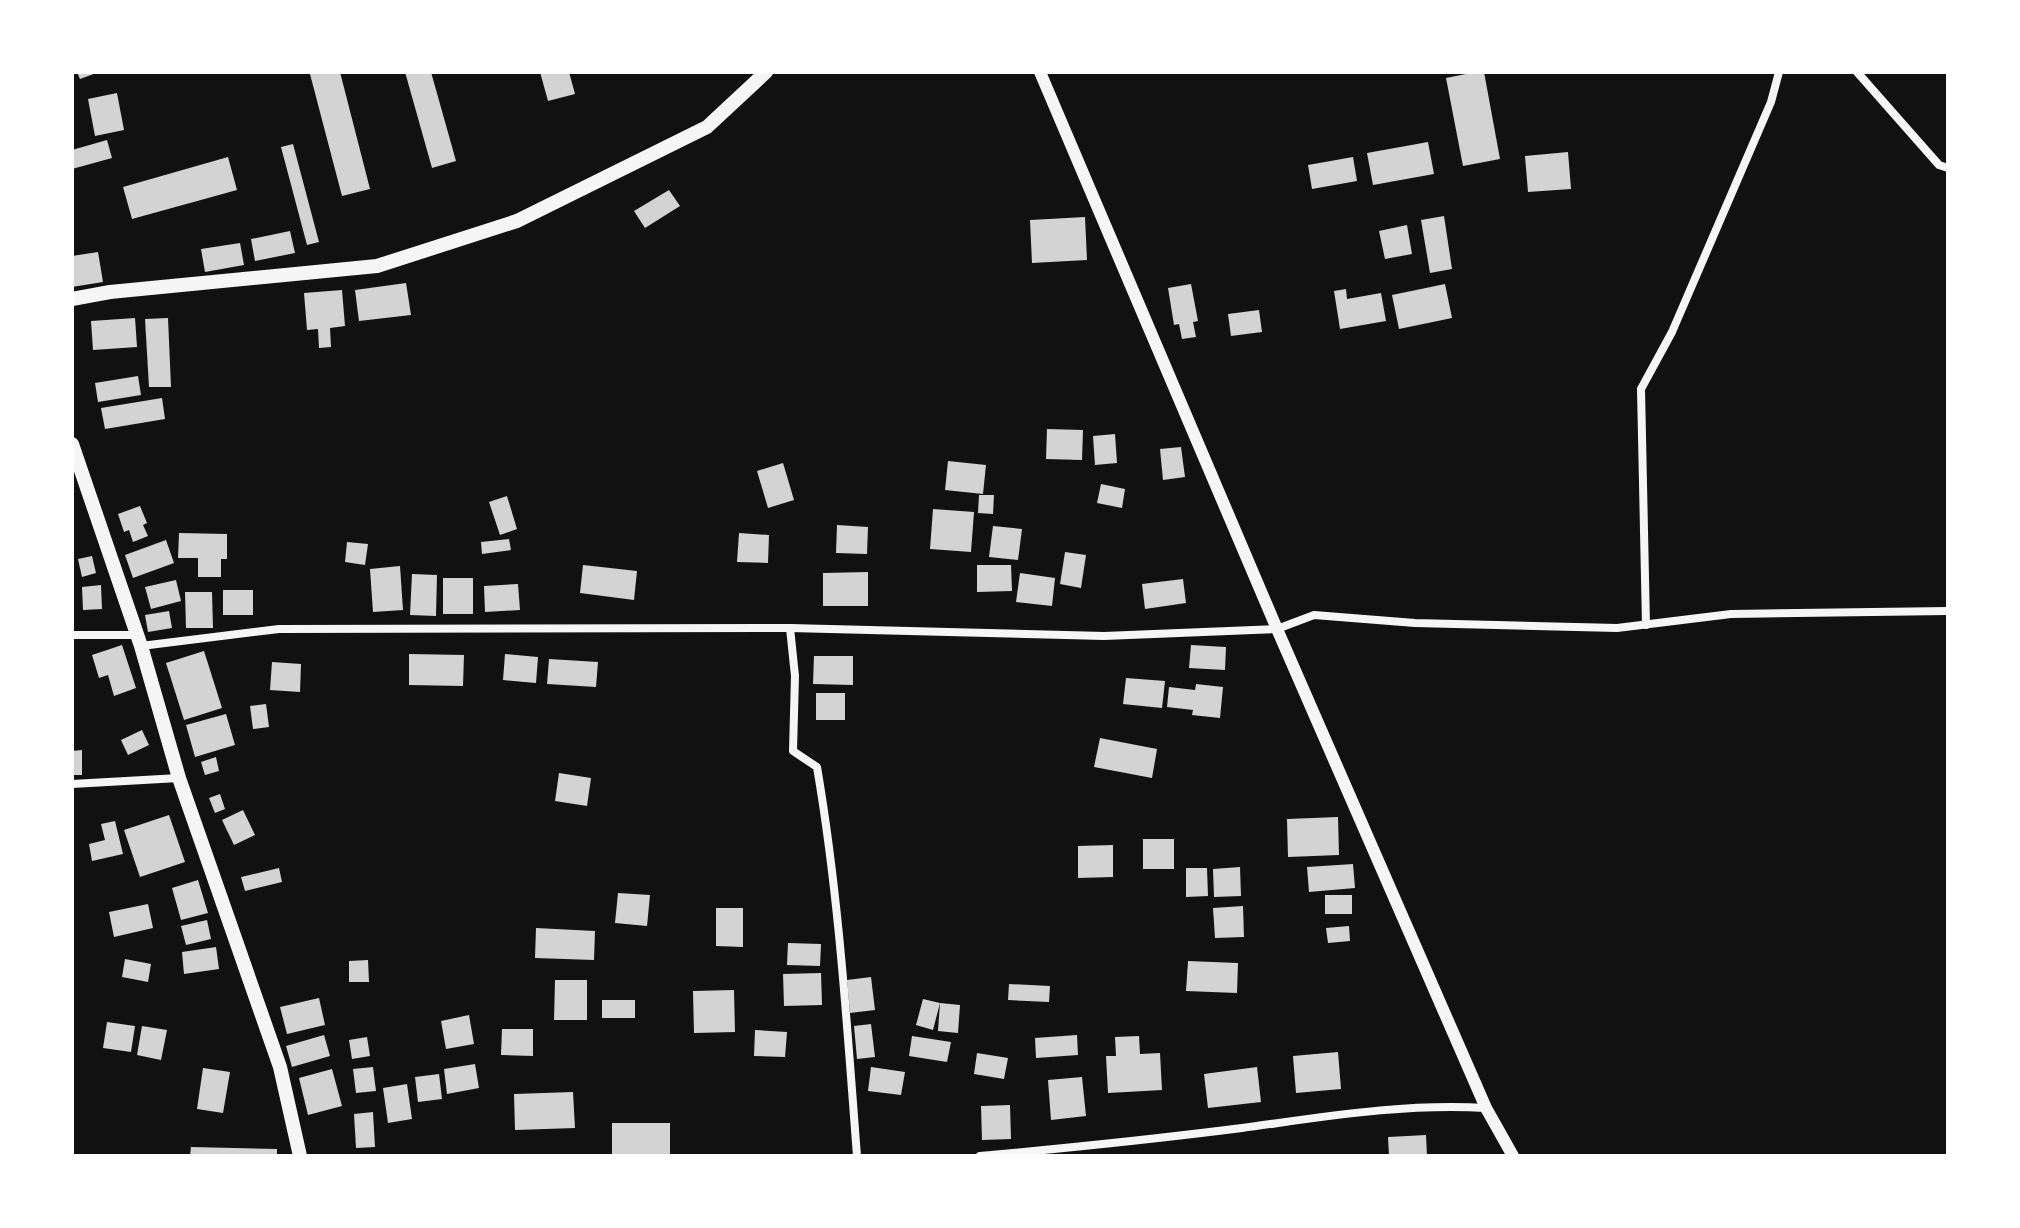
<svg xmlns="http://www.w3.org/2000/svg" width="2020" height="1228" font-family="'Work Sans',sans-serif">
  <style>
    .building { fill: #d3d3d3 }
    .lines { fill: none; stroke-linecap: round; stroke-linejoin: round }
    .minor { stroke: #f5f5f5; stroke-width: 8 }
    .tertiary { stroke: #f5f5f5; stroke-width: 12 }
    .secondary { stroke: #f5f5f5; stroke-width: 14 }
  </style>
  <rect width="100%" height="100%" fill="#111"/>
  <g class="building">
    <path d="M77,72H99L80,79Z"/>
    <path d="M317,72H340L370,189L342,196L310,74Z"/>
    <path d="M405,72H431L456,161L432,168Z"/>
    <path d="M540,72H569L575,94L548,101Z"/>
    <path d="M1476,72H1484L1500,159L1463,166L1446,78Z"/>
    <path d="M117,93L124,130L95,136L88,99Z"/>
    <path d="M107,140L112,158L72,169V150Z"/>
    <path d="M1428,142L1434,174L1373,185L1367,153Z"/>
    <path d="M293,144L319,242L307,245L281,147Z"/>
    <path d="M1568,152L1571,189L1528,192L1525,156Z"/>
    <path d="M228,157L237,190L132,219L123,187Z"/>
    <path d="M1353,157L1357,181L1312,189L1308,165Z"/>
    <path d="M669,190L680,206L645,228L634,211Z"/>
    <path d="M1444,216L1452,269L1430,273L1421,220Z"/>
    <path d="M1085,217L1087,260L1032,263L1030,220Z"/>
    <path d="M1407,225L1412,254L1385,259L1379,231Z"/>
    <path d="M290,231L295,253L255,261L251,239Z"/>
    <path d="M240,243L244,265L205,272L201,249Z"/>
    <path d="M98,252L103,282L72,287V256Z"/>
    <path d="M406,283L411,315L359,321L355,290Z"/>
    <path d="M1191,284L1198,321L1193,322L1196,337L1182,339L1179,324L1174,325L1168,288Z"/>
    <path d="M1445,284L1452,318L1399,329L1392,295Z"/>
    <path d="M1346,289L1347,299L1381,293L1386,321L1340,329L1334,291Z"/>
    <path d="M342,290L345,326L330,328L331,347L319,348L318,329L307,330L304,293Z"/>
    <path d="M1259,310L1262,332L1231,336L1228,314Z"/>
    <path d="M135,318L137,347L93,350L91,321Z"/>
    <path d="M168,318L171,387H149L145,319Z"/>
    <path d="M138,376L141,395L98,402L95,383Z"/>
    <path d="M162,398L165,419L105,429L101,408Z"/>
    <path d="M1047,429L1083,430L1082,460L1046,459Z"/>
    <path d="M1115,434L1117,463L1095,465L1093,436Z"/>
    <path d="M1181,447L1185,477L1163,480L1160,449Z"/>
    <path d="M948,461L986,465L983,494L945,490Z"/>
    <path d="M783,463L794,500L768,508L757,471Z"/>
    <path d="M1101,484L1125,489L1122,508L1097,503Z"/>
    <path d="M979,495H994L993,514L978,513Z"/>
    <path d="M507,496L517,529L500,535L489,502Z"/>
    <path d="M140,506L147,523L143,525L148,536L133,542L129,530L124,532L118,514Z"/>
    <path d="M933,509L974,512L971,552L930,549Z"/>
    <path d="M837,525L868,527L867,554L836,553Z"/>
    <path d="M993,526L1022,529L1018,560L989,557Z"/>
    <path d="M179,533L227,534V559H221V577H198V558H178Z"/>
    <path d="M739,533L769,535L768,563L737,562Z"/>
    <path d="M509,539L511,550L482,554L481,542Z"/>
    <path d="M166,540L174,563L133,578L125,555Z"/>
    <path d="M347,542L368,544L365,565L345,562Z"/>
    <path d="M1065,552L1086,555L1081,588L1060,584Z"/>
    <path d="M92,556L96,573L82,577L78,559Z"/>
    <path d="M583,565L637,571L634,600L580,593Z"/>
    <path d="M977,565H1011L1012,591L977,592Z"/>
    <path d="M400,566L403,610L373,612L370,569Z"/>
    <path d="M868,572V606H823V573Z"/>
    <path d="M1020,573L1055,578L1052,606L1016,602Z"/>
    <path d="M412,574L437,575L436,616L410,615Z"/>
    <rect x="443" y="578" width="30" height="36"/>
    <path d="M1183,579L1186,603L1145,609L1142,584Z"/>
    <path d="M176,580L181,601L151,609L145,587Z"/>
    <path d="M518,584L520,610L485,612L484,586Z"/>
    <path d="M101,585L102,609L83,610L82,587Z"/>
    <rect x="223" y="590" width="30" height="25"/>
    <path d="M185,592H212L213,628H186Z"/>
    <path d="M169,611L172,628L148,632L145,615Z"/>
    <path d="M122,645L136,688L114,696L108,675L99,678L92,655Z"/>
    <path d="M1191,645L1226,647L1225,670L1189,668Z"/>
    <path d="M204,651L222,708L184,720L166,663Z"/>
    <path d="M409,654L464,655L463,686L409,685Z"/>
    <path d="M505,654L538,657L536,683L503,680Z"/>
    <path d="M814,656H853V685L813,684Z"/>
    <path d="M549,659L598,662L596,687L547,684Z"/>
    <path d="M272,662L301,664L300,692L270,690Z"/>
    <path d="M1126,678L1165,681L1162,708L1123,704Z"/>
    <path d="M1196,684L1223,687L1220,718L1192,715L1193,710L1167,707L1169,687L1195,690Z"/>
    <rect x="816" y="693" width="29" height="27"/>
    <path d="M266,704L269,727L253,729L250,706Z"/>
    <path d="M226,714L235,745L195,757L186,725Z"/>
    <path d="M142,730L149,745L128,755L121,740Z"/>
    <path d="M1100,738L1157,749L1152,778L1094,767Z"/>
    <path d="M82,750V775H72V751Z"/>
    <path d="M216,757L219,771L205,775L201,762Z"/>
    <path d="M559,773L591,778L587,806L555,801Z"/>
    <path d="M220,794L225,809L215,813L209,798Z"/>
    <path d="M243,810L255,835L234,845L222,820Z"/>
    <path d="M169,815L185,862L140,877L124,830Z"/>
    <path d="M1338,817L1339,855L1288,857L1287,819Z"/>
    <path d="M115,821L123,854L92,861L89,844L105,840L101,824Z"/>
    <rect x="1143" y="839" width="31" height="30"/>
    <path d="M1113,845V877L1078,878V846Z"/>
    <path d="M1353,864L1355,888L1309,892L1307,867Z"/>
    <path d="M1240,867L1241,896L1214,897L1213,869Z"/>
    <path d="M279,868L282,882L245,891L241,877Z"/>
    <path d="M1186,868H1207L1208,896L1186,897Z"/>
    <path d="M198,880L208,913L181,920L172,888Z"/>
    <path d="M618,893L650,895L647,926L615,923Z"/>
    <rect x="1325" y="895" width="27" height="19"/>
    <path d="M148,904L153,928L114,937L109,912Z"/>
    <path d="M1243,906L1244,937L1215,938L1213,908Z"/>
    <path d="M716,908H743V947L716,946Z"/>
    <path d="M207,920L211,939L186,945L181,926Z"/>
    <path d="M1349,926L1350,941L1328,943L1326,928Z"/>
    <path d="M536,928L595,931L594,960L535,958Z"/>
    <path d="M788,943L821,944L820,966L787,965Z"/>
    <path d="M216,947L219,969L184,974L182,952Z"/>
    <path d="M125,959L151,964L148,982L122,977Z"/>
    <path d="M368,960L369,982H349V961Z"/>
    <path d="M1188,961L1238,963L1237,993L1186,991Z"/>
    <path d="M821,973L822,1005L784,1006L783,974Z"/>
    <path d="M871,977L875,1010L850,1013L847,980Z"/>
    <path d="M555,980H587V1020H554Z"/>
    <path d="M1009,984L1050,986L1049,1002L1008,1000Z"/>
    <path d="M734,990L735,1032L694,1033L693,991Z"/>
    <path d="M319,998L325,1025L287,1034L280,1007Z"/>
    <path d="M923,999L940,1003L933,1030L916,1025Z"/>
    <rect x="602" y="1000" width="33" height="18"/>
    <path d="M940,1003L960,1005L958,1033L938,1031Z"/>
    <path d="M469,1015L474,1044L446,1049L441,1021Z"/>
    <path d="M107,1022L135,1026L131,1052L103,1048Z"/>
    <path d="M871,1024L875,1057L857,1059L854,1026Z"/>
    <path d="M142,1026L167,1030L161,1060L137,1055Z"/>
    <path d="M502,1029H533V1056L501,1055Z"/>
    <path d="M755,1030L787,1032L785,1057L754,1056Z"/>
    <path d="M324,1035L330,1056L292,1067L286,1046Z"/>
    <path d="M1077,1035L1078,1055L1036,1058L1035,1038Z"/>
    <path d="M912,1036L951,1042L947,1062L909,1056Z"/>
    <path d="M1139,1036L1140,1054L1160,1053L1162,1090L1108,1093L1106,1056H1116L1115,1037Z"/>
    <path d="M367,1037L370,1056L352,1059L349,1040Z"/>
    <path d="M1338,1052L1341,1089L1296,1093L1293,1056Z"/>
    <path d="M977,1053L1008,1058L1004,1079L974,1074Z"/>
    <path d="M475,1064L479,1088L447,1094L444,1069Z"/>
    <path d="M373,1067L376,1091L356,1093L353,1069Z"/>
    <path d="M871,1067L905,1072L901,1095L868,1091Z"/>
    <path d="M1257,1067L1261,1102L1208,1108L1204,1074Z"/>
    <path d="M203,1068L230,1072L223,1113L197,1109Z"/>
    <path d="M332,1069L342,1106L308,1115L299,1078Z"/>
    <path d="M439,1074L442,1099L418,1102L415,1077Z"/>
    <path d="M1082,1077L1086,1116L1051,1120L1048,1080Z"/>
    <path d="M407,1084L412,1119L388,1123L383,1088Z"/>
    <path d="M573,1092L575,1128L515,1130L514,1094Z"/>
    <path d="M1010,1105L1011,1139L982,1140L981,1106Z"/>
    <path d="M373,1112L375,1147L356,1148L354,1114Z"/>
    <rect x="612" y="1123" width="58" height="32"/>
    <path d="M1426,1135L1427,1156H1389L1388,1137Z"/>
    <path d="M191,1147L277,1149V1156H190Z"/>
  </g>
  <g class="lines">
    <g class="minor">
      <path d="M1857,72L1939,165L1948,168"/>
      <path d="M1646,625L1641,389L1672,332L1771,102L1779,72"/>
      <path d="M790,628L795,676L793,751L817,767C839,896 847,1026 857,1156"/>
      <path d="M72,635H137"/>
      <path d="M141,646L279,629L790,628L1104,636L1277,629L1314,615L1415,623L1617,628L1731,614L1948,611"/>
      <path d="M72,784L179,778"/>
      <path d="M980,1156C1068,1148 1155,1139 1242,1128C1323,1117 1404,1103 1486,1108"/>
    </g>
    <path class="tertiary" d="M1040,72L1277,629L1486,1108L1513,1156"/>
    <g class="secondary">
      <path d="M72,299L110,292L377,266L517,221L707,127L766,72"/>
      <path d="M72,444L141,646L179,778L280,1067L300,1156"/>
    </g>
  </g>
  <rect width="2020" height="1228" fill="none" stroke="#ffffff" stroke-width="148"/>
</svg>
